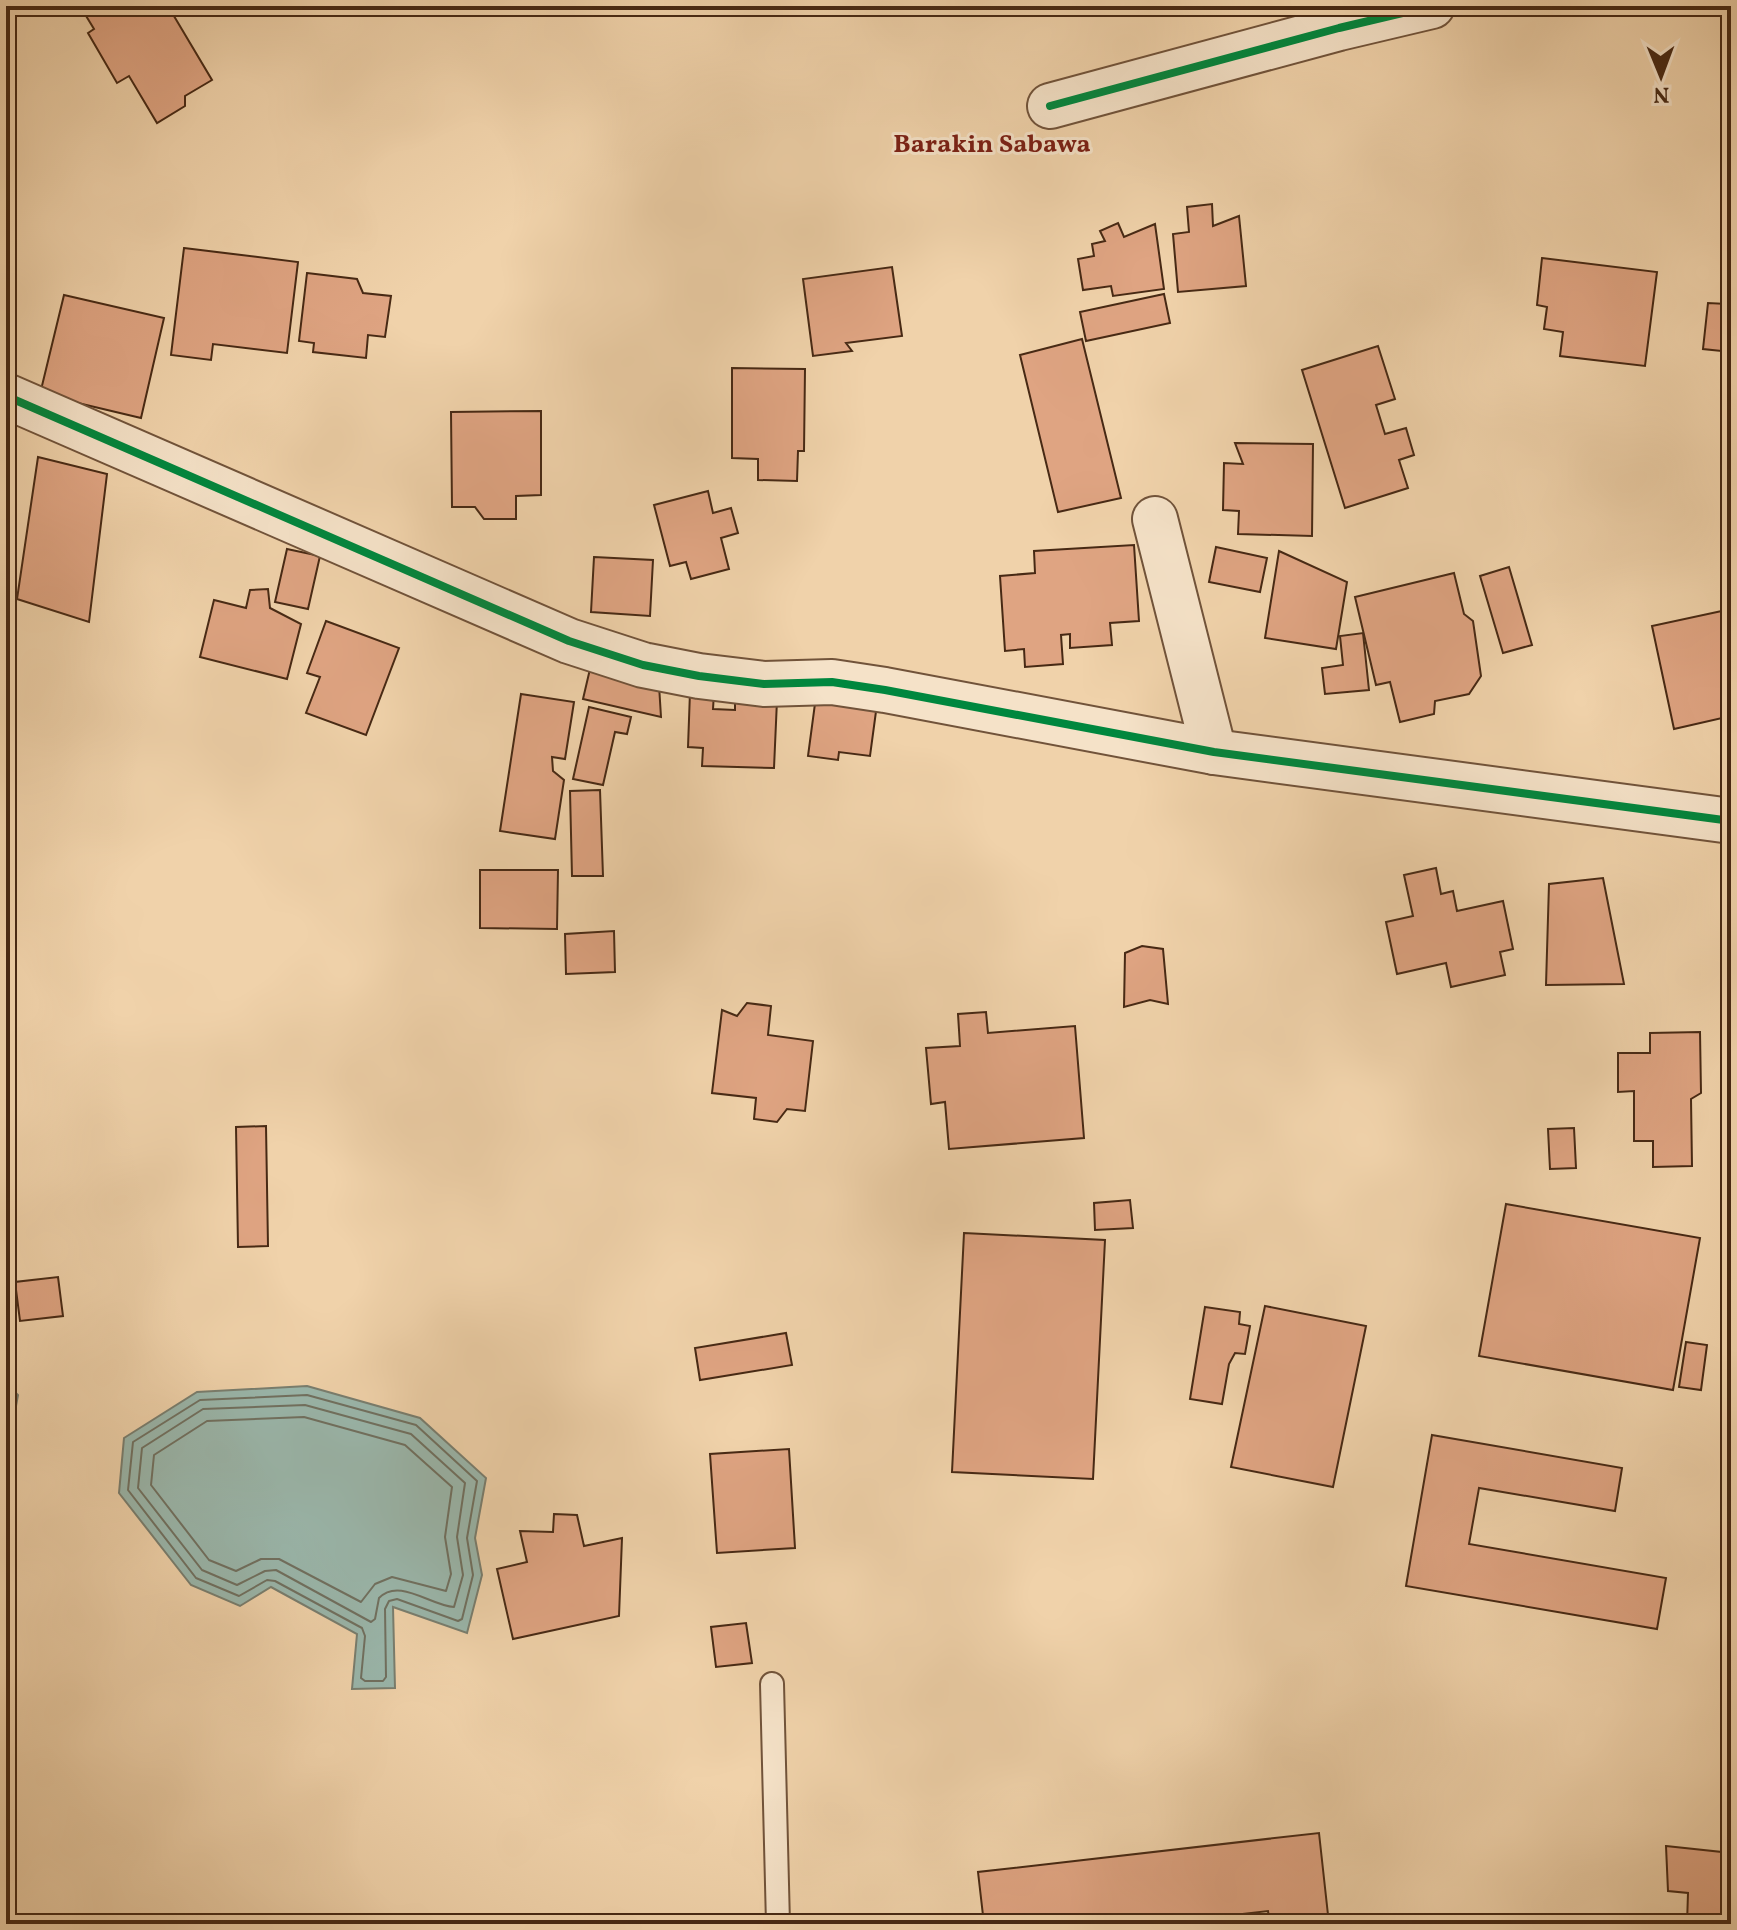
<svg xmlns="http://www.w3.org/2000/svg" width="1737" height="1930" font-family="Vollkorn,serif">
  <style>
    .water { fill: #9ab7ac; stroke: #797e6f; stroke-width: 2 }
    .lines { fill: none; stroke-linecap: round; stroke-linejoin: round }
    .shore { stroke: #707060; stroke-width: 2 }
    .building { fill: #dfa482; stroke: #472914; stroke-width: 2 }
    .lane-casing { stroke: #71533a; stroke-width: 26 }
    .street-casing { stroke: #71533a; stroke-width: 48 }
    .lane { stroke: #f5e2c8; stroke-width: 22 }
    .street { stroke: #f5e2c8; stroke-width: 44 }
    .cycleway-casing { stroke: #f5e2c8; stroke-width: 13 }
    .cycleway { stroke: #00873e; stroke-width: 8 }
    .labels { text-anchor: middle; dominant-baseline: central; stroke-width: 6; stroke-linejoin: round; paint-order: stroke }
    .quarter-label { font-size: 26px; font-weight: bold; fill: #7a1f14; stroke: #f5e2c8 }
  </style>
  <rect width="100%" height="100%" fill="#f0d2aa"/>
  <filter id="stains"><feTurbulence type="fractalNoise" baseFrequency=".0025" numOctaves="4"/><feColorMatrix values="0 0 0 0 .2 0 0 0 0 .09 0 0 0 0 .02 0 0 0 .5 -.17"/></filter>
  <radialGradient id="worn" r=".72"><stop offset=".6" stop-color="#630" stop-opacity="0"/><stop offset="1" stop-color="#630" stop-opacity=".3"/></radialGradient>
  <g class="water">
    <path d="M6,1383L18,1395L7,1455L16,1565L6,1574Z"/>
    <path d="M307,1386L420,1418L486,1478L475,1538L482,1575L467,1633L393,1607L395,1688L352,1689L357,1634L271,1587L240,1606L191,1585L119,1493L124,1438L197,1392Z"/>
  </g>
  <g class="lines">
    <g class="shore">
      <path d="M307,1395L416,1425L477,1481L467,1538L473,1575L462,1619L458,1621L397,1599L389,1601L385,1609L386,1677L383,1681H365L361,1678L365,1636L362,1628L275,1581L267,1580L239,1596L196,1578L128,1490L133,1442L200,1400Z"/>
      <path d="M305,1405L411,1434L465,1483L457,1537L463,1575L454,1607C431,1606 399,1577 379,1598L375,1619L371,1622L276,1570L265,1571L237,1585L202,1570L138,1488L142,1448L203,1409Z"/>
      <path d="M304,1417L405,1445L452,1487L445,1537L451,1574L446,1591L392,1577L375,1584L361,1602L279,1559H261L236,1571L209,1560L151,1485L154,1455L207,1421Z"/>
    </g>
  </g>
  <g class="building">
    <path d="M80,6H168L212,80L185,96V106L157,123L129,76L117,83L88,33L94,29Z"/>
    <path d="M1212,204L1213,226L1239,216L1246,286L1178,292L1173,234L1189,232L1187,207Z"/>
    <path d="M1118,223L1124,237L1155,224L1164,289L1113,296L1111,286L1083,290L1078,259L1094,256L1092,244L1105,241L1100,231Z"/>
    <path d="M184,248L298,262L287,353L213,344L211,360L171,355Z"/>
    <path d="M1542,258L1657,272L1645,366L1560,356L1563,332L1544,329L1547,307L1537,305Z"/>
    <path d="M892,267L902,336L846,343L852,351L813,356L803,279Z"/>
    <path d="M307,273L357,279L363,293L391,296L385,337L368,335L366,358L313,352L314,343L299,341Z"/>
    <path d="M1728,287H1731V352L1703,349L1708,303L1727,304Z"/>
    <path d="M1164,294L1170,323L1086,341L1080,312Z"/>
    <path d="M64,295L164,318L141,418L40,394Z"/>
    <path d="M1082,339L1121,498L1058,512L1020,355Z"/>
    <path d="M1378,346L1395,399L1376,405L1385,434L1406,428L1414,455L1399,460L1408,488L1345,508L1302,370Z"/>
    <path d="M732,368L805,369L804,451H798L797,481L758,480V459L732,458Z"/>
    <path d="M541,411V495L516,496V519H484L475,507H452L451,412Z"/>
    <path d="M1235,443L1313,444L1312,536L1238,534L1239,511L1223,510L1224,463L1243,464Z"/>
    <path d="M38,457L107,474L89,622L17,599Z"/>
    <path d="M708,491L713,513L731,508L738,533L721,538L729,569L691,579L686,562L670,566L654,505Z"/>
    <path d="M1134,545L1139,621L1110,623L1112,645L1070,648V634L1061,635L1063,664L1025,667L1024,649L1005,651L1000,576L1035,573L1034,551Z"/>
    <path d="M1216,547L1267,558L1260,592L1209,582Z"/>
    <path d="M287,549L320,556L308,609L275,602Z"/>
    <path d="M1279,551L1347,582L1336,649L1265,638Z"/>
    <path d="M594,557L653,560L650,616L591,612Z"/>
    <path d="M1509,567L1532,645L1503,653L1480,576Z"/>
    <path d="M1454,573L1464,614L1473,621L1481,676L1469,694L1435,701L1434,714L1400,722L1390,682L1376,685L1355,597Z"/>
    <path d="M268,589L270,608L301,624L287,679L200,657L214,600L246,608L250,590Z"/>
    <path d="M1731,609V716L1674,729L1652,626Z"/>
    <path d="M326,621L399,648L366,735L306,713L320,677L307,673Z"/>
    <path d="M1363,633L1369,690L1325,694L1322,668L1343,665L1340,636Z"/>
    <path d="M590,669L659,685L661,717L583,699Z"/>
    <path d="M690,692L714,693L713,709L735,710V699L777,700L774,768L702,766L703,748L688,747Z"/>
    <path d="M521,694L574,702L565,759L552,757L553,771L564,780L555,839L500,831Z"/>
    <path d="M816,696L877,704L870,756L839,752L838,760L808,756Z"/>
    <path d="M589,707L631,717L627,734L615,732L603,785L573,779Z"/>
    <path d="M600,790L603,876H572L570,791Z"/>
    <path d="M1436,868L1441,894L1453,891L1457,911L1503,901L1513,949L1500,952L1505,975L1451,987L1446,963L1397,974L1386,922L1413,916L1404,875Z"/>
    <path d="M480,870H558L557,929L480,928Z"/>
    <path d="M1603,878L1624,984L1546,985L1549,884Z"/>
    <path d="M614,931L615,972L566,974L565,934Z"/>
    <path d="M1142,946L1163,949L1168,1004L1150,1000L1124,1007L1125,953Z"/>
    <path d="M747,1003L771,1006L768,1035L813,1041L805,1111L787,1109L777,1122L754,1119L756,1098L712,1093L722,1010L737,1016Z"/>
    <path d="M986,1012L988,1033L1075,1026L1084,1138L949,1149L945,1102L931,1104L926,1048L960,1046L958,1014Z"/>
    <path d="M1700,1032L1701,1093L1691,1099L1692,1166L1653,1167V1141H1634V1091L1618,1092V1053H1650V1033Z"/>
    <path d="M1727,1104H1731V1204H1729Z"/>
    <path d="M266,1126L268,1246L238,1247L236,1127Z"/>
    <path d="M1574,1128L1576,1168L1550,1169L1548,1129Z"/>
    <path d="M1130,1200L1133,1228L1095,1230L1094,1203Z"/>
    <path d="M1506,1204L1700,1238L1673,1390L1479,1356Z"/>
    <path d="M964,1233L1105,1240L1093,1479L952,1472Z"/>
    <path d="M58,1277L63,1316L20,1321L15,1282Z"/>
    <path d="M1265,1306L1366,1326L1333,1487L1231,1467Z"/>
    <path d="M1205,1307L1240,1312L1239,1324L1250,1326L1245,1354L1235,1353L1229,1364L1222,1404L1190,1399Z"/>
    <path d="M786,1333L792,1365L700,1380L695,1348Z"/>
    <path d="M1686,1342L1707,1345L1701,1390L1679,1387Z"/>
    <path d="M1432,1435L1622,1468L1615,1511L1479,1488L1469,1544L1666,1578L1657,1629L1406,1586Z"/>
    <path d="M789,1449L795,1548L717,1553L710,1454Z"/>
    <path d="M554,1514L577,1515L584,1546L622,1538L619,1616L513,1639L497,1569L527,1562L520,1531L553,1532Z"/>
    <path d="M746,1623L752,1663L716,1667L711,1627Z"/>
    <path d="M1319,1833L1329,1924H1270L1268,1911L1154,1924H984L978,1872Z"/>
    <path d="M1666,1846L1731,1853V1924H1687L1688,1893L1668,1891Z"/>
  </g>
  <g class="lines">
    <defs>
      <path id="lane" d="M772,1684L778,1924"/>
      <g id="street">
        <path d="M1050,106L1339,28L1432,6"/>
        <path d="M6,396L569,641L643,665L699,676L764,684L832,682L885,690L1214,752L1731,821"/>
        <path d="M1155,519L1214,752"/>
      </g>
    </defs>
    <use href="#lane" class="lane-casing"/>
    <use href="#street" class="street-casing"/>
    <use href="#lane" class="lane"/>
    <use href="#street" class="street"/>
    <defs>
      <g id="cycleway">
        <path d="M1050,106L1339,28L1432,6"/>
        <path d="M6,396L569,641L643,665L699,676L764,684L832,682L885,690L1214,752L1731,821"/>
      </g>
    </defs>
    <use href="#cycleway" class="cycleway-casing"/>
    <use href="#cycleway" class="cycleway"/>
  </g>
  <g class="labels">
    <g class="quarter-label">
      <text x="992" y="145">Barakin Sabawa</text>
    </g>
  </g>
  <rect width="1737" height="1930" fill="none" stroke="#f0d2aa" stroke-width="32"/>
  <rect x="8" y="8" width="1721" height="1914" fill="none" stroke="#472914" stroke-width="4"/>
  <rect x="16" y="16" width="1705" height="1898" fill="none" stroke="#472914" stroke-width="2"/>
  <g transform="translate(1661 76) rotate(179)" stroke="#f5e2c8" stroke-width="6" paint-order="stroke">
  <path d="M0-6L14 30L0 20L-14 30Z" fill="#472914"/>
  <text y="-12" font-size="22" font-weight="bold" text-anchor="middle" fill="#472914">N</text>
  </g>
  <rect width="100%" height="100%" filter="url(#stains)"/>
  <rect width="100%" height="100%" fill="url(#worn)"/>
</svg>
